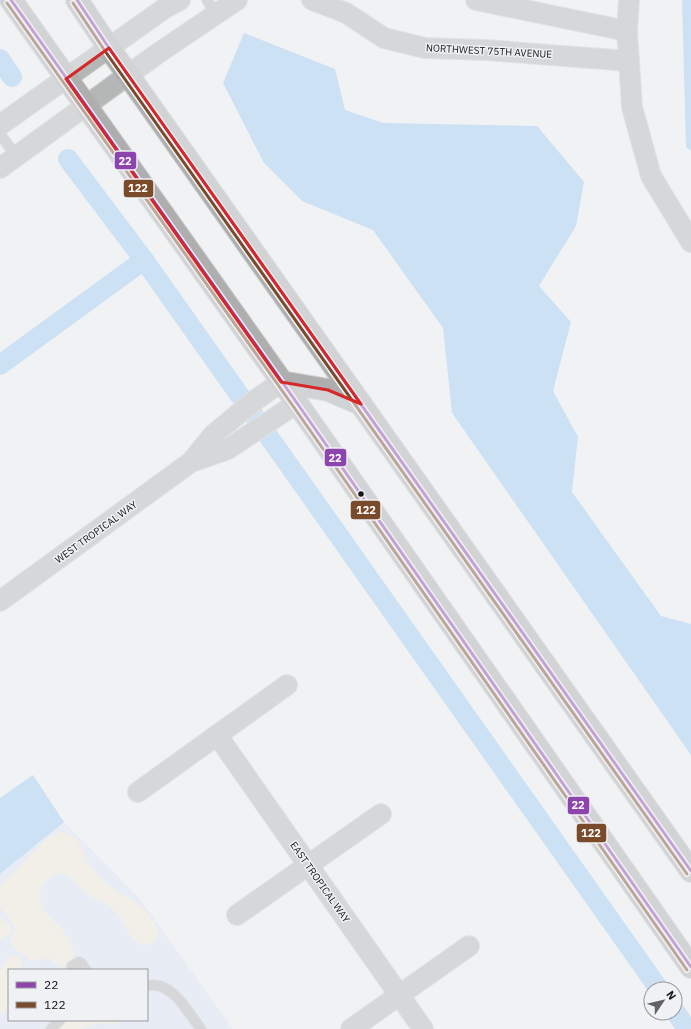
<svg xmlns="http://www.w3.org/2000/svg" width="691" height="1029" font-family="'IBM Plex Sans',sans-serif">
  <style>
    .green { fill: #dde5f6; fill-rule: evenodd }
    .sand { fill: #f1ecd8 }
    .water { fill: #a1ccf3 }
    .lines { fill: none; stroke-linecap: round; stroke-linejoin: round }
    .canal { stroke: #a1ccf3; stroke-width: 20 }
    .service-casing { stroke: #cecfd0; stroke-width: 12 }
    .minor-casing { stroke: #cecfd0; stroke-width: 22 }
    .primary-casing { stroke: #cecfd0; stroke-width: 24 }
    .service { stroke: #b5b6b6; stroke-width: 10 }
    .minor { stroke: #b5b6b6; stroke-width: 20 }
    .primary { stroke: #aeaeae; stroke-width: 22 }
    .bus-1-casing { stroke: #eff1f5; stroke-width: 6 }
    .bus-2-casing { stroke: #eff1f5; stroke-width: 6 }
    .bus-1 { stroke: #8e44ad; stroke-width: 3 }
    .bus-2 { stroke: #7a4b2a; stroke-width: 3 }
    .marked { fill: none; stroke: #d62828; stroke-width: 3; stroke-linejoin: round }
    .bus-dot { fill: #151516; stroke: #eff1f5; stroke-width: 1.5 }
    .labels { text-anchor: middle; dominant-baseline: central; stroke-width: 3; stroke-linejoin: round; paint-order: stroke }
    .street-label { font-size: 10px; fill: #151516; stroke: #eff1f5 }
    .line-badge { stroke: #eff1f5; stroke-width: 1.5 }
    .badge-label { font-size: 11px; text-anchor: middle; font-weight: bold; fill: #fff }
  </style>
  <rect width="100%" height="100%" fill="#f0f2f4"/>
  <path class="green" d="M64,822L140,899L233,1029H0V874ZM9,970H147V1020H9Z"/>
  <g class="sand">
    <path d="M61,832C85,837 79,853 93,869C99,876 106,883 113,888C120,893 127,897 134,901C143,907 160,924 158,935C156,942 150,945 144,946C127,938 125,921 113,909C107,903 99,901 92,897C78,889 66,861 47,880C42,885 39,892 40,899C43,913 55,921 63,931C69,938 73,947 75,956C70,961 65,970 57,965C53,963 53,960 49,958L31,961L16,950L11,943L10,940L14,930V925L0,907V887L41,844L53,835Z"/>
    <path d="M0,918L4,921L9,923L11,929L9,934L0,940Z"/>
    <path d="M17,955L21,959L24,965L21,970H9V1009L2,1014L0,1015V971C3,963 8,956 17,955Z"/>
    <path d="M65,1020H123L113,1025L102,1023L93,1025L81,1029H57Z"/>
  </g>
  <g class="water">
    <path d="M682,0H691V151L686,147Z"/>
    <path d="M244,33L335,69L345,110L384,123L537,126L584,182L576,226L539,286L571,322L553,391L578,437L572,492L661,616L691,624V755L452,413L443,328L373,230L302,201L264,163L223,83Z"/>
    <path d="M33,775L64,822L0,874V798Z"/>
  </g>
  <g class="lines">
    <g class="canal">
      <path d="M0,59L12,77"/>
      <path d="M68,159L144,260L659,989"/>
      <path d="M0,365L144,260"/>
      <path d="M675,1011L687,1029"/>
    </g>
    <defs>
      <g id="service">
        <path d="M207,0L216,14"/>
        <path d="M0,134L16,156"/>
        <path d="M72,970V966L79,962L82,964L86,970"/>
        <path d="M147,985C151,985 156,985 160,986C178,992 190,1015 201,1029"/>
        <path d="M51,1029L60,1020"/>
      </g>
      <g id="minor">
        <path d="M312,0L346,13L384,38L425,48L486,50L629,61"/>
        <path d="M476,0L627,31"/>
        <path d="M629,0L627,31L632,107L651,176L691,242"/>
        <path d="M0,125L165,8L180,0"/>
        <path d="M0,168L157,54L237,0"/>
        <path d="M191,462L228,449L297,403"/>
        <path d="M0,601L191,462L213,435L254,401L281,382"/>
        <path d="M217,735L423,1029"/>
        <path d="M138,792L287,685"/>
        <path d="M237,915L381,814"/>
        <path d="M351,1029L469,946"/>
      </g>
      <g id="primary">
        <path d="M11,0L297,403L691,967"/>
        <path d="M77,0L109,48L691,871"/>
        <path d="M281,382L328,390L361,404"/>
      </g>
    </defs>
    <use href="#service" class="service-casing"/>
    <use href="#minor" class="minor-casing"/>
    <use href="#primary" class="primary-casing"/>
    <use href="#service" class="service"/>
    <use href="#minor" class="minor"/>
    <use href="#primary" class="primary"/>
    <defs>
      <g id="bus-1">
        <path d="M11,0L297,403L691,967"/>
        <path d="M77,0L109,48L691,871"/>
      </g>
      <g id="bus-2">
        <path d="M7,3L293,406L687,970"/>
        <path d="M73,3L105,51L687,874"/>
      </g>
    </defs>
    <use href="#bus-1" class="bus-1-casing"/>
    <use href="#bus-2" class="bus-2-casing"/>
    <use href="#bus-1" class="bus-1"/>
    <use href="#bus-2" class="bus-2"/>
  </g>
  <path d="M0 0H691V1029H0ZM109,48L361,404L328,390L281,382L66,79Z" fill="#f0f2f4" fill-opacity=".55" fill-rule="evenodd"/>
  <path class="marked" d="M109,48L361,404L328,390L281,382L66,79Z"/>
  <circle class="bus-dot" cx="361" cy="494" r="3.5"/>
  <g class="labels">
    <g class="street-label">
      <text transform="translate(489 51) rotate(3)">NORTHWEST 75TH AVENUE</text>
      <text transform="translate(96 532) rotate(-36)">WEST TROPICAL WAY</text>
      <text transform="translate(320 882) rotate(55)">EAST TROPICAL WAY</text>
    </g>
  </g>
  <g class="line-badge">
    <rect x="114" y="151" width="23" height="19" rx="4" fill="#8e44ad"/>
    <rect x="123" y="179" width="31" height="19" rx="4" fill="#7a4b2a"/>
    <rect x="324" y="448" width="23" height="19" rx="4" fill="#8e44ad"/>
    <rect x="350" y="500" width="31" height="20" rx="4" fill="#7a4b2a"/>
    <rect x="567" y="796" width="23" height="19" rx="4" fill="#8e44ad"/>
    <rect x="576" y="823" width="31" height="20" rx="4" fill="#7a4b2a"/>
  </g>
  <g class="badge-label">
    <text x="125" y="165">22</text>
    <text x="138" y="192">122</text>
    <text x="335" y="462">22</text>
    <text x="366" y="514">122</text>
    <text x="578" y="809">22</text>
    <text x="591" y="837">122</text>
  </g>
  <rect x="8" y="969" width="140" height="52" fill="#eff1f5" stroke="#98999c"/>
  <rect x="16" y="982" width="20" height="6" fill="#8e44ad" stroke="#98999c"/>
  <text x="44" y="989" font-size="12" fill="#151516">22</text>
  <rect x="16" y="1002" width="20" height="6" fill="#7a4b2a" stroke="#98999c"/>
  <text x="44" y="1009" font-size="12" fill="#151516">122</text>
  <g transform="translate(663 1001) rotate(55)"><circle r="19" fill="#eff1f5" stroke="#98999c"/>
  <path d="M0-3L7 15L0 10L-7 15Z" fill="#626264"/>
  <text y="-6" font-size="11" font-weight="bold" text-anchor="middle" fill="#151516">N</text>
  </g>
</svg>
